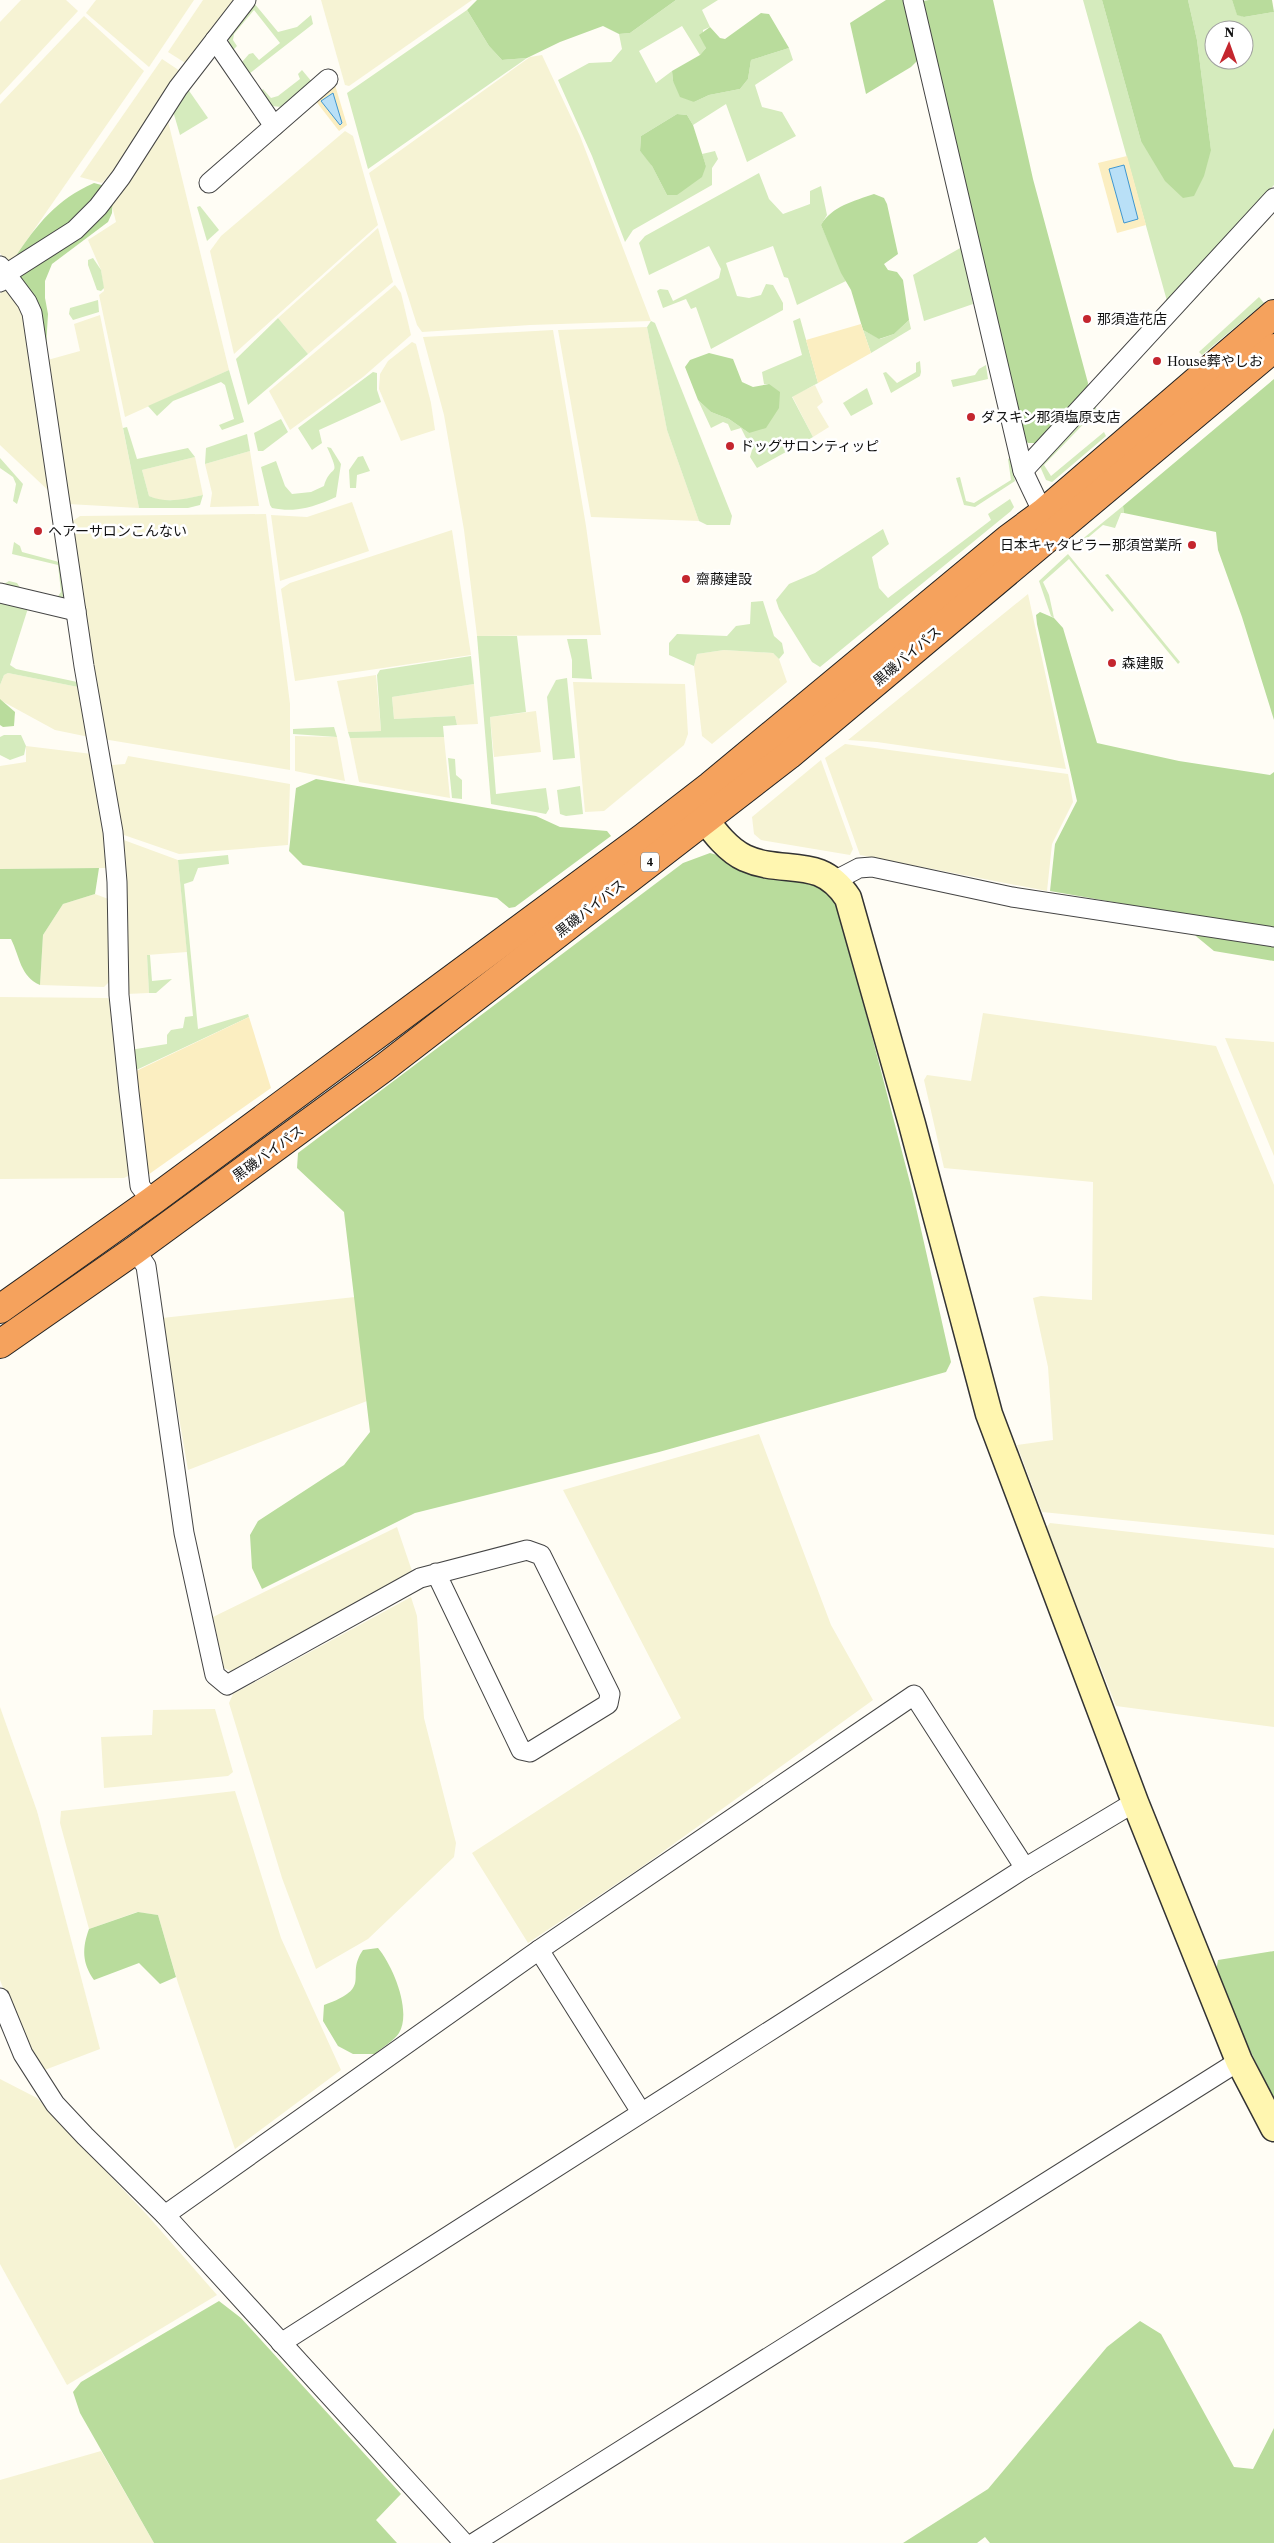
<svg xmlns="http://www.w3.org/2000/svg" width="1274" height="2543" font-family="'Source Serif 4','Noto Sans JP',serif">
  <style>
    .farmland { fill: #f6f3d4 }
    .green { fill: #d5ebbd; fill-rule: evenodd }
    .forest { fill: #b9dc9c }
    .sand { fill: #fbeec1; fill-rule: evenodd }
    .water { fill: #b9e0f7; stroke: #3f96cf }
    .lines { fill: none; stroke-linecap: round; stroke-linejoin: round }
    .street-casing { stroke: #444; stroke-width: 21 }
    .secondary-casing { stroke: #333; stroke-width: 29 }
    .highway-casing { stroke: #222; stroke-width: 30 }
    .street { stroke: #fff; stroke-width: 19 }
    .secondary { stroke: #fff6b0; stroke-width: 26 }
    .highway { stroke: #f5a25d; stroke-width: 28 }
    .poi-dot { fill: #c4262e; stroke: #fff; stroke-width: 2 }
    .labels { text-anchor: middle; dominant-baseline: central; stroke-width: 5; stroke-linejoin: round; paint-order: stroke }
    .shield { fill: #fff; stroke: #585858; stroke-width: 1 }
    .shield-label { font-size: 12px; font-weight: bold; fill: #111 }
    .poi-label { font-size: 14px; fill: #111; stroke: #fff; text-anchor: start }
    .street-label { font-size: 14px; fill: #111; stroke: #fff }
  </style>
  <rect width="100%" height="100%" fill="#fffdf5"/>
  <g class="farmland">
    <path d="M21,0H66L78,11L0,95V22Z"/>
    <path d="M96,0H194L149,67L86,13Z"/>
    <path d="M203,0H238L187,64L168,52Z"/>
    <path d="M321,0H472L349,86L345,85Z"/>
    <path d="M84,16L144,71L11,263H8L0,253V104Z"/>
    <path d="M542,55L580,136L651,321L530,325L422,332L417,325L369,173L530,57Z"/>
    <path d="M162,59L180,71L120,163L102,183L80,177Z"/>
    <path d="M167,117L229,370L125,417L99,295L104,291L101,270L88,240L116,222L112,206L114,198Z"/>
    <path d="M345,131L353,136L378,225L234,354L210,251L221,236Z"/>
    <path d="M378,228L393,282L308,354L278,318Z"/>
    <path d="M6,285L22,307L50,492L0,445V294Z"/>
    <path d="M395,285L401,293L411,335L363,377L290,430L269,391Z"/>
    <path d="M100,315L139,508L68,504L44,361L80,351L74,324Z"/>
    <path d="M647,327L667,430L699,521L591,517L558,330Z"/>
    <path d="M553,330L586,526L601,635L477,636L464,530L444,415L423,337Z"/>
    <path d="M412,342L416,344L431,403L435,430L401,441L379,389L380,374L388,361Z"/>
    <path d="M815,385L823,402L817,407L829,427L813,437L792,396Z"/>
    <path d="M250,451L259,506L210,507L212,493L205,464Z"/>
    <path d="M195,457L203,495L181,500H159L149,496L142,470Z"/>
    <path d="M352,502L369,551L280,581L271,515L307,517Z"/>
    <path d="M266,514L290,704V770L103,739L70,523L80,516Z"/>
    <path d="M452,530L471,655L295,681L281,589L290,583Z"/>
    <path d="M1028,594L1066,769L877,742L848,740Z"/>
    <path d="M724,650L773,653L779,659L787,682L712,744L702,736L694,666L697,654Z"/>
    <path d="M8,673L83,688L89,737L55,730L0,700V685L4,675Z"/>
    <path d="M376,675L381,731L348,732L337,681Z"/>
    <path d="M573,682L685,684L688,734L684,745L604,811L585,812Z"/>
    <path d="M474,684L478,724L457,725L455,716L394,719L392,697Z"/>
    <path d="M536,711L541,752L494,757L490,717Z"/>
    <path d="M295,736L337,737L345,781L295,771Z"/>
    <path d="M444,737L450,798L359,782L350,738Z"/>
    <path d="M845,744L1068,774L1073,802L1052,844L1047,891L860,855L825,758Z"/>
    <path d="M26,746L92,754L107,857V868L0,869V766L26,762Z"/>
    <path d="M128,756L290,784L288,845L179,854L121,834L112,765L125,764Z"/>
    <path d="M821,760L853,849L850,855L761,840L754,834L752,817Z"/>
    <path d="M121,839L178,860L187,952L147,955L149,993L126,994Z"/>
    <path d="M95,894L111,900V980L104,987L40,985L43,935L63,904Z"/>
    <path d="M0,997L108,998L113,1002L130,1175L124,1178L0,1179Z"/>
    <path d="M983,1013L1216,1046L1274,1185V1535L1042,1512L1017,1445L1053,1440L1048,1367L1033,1298L1041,1296L1092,1300L1093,1182L944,1168L924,1080L927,1075L971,1081Z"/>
    <path d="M1225,1038L1274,1042V1156Z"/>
    <path d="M355,1297L367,1401L188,1470L162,1318Z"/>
    <path d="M759,1434L831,1625L873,1700L643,1866L528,1943L472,1853L681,1718L563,1490Z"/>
    <path d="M1050,1523L1274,1548V1727L1116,1706L1046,1528Z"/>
    <path d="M397,1527L412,1571L235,1673L224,1668L213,1617Z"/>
    <path d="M411,1597L417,1616L424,1718L456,1843L454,1857L368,1939L316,1969L282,1878L229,1703L233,1694Z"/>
    <path d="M0,1707L37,1811L100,2049L42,2071L26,2047L0,1980Z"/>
    <path d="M215,1709L233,1772L228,1776L104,1788L101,1737L152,1735L153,1710Z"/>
    <path d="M235,1791L281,1938L341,2070L235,2149L178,1983L158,1915L137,1912L89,1929L60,1823L61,1811Z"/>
    <path d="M0,2079L37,2098L148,2216L217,2295L67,2385L0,2264Z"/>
    <path d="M101,2451L154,2543H0V2480Z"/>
  </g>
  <g class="green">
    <path d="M676,0H718L702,10L710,27L703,30V40L706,48L700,55L682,26L639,51L656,83L672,71L673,81L694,102L709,95L740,89L748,79L751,60L789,48L793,60L755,85L762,107L782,112L796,136L747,162L726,104L693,125L687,115L677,114L641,136L640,151L651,164L667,195L706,166L702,154L715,151L718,159L712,168V185L633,230L625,242L592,156L558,80L589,63L611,62L622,49L619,34L630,33Z"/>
    <path d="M1083,0H1102L1141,141L1211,150L1197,40L1188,0H1232L1237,14L1244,17L1274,12V185L1167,301ZM1214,30H1244V60H1214Z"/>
    <path d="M254,3L278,32L297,27L311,15L313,24L249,74L242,62L249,54L253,53L259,60L280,43L254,10L234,34L233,40L237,46L232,51C221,31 242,17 254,3Z"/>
    <path d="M467,10L489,46L502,60L527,58L368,169L347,93Z"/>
    <path d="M302,70L312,82L281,107L272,106L260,92L263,89L271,98L278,96L300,79L298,74Z"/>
    <path d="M185,85L208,118L180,135L173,111Z"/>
    <path d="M759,173L769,199L783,214L810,204V191L821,186L827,215L821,225L846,281L797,305L788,278L784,277L773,246L726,263L737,296L749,298L761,295L766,284L773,285L783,303V310L711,349L696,307L691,309L686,299L663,308L657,291L660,289L668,290L673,301L719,278L721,269L709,246L649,275L639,243L645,236Z"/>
    <path d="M200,206L219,230L207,241L197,207Z"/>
    <path d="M962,247L973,304L924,321L913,275Z"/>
    <path d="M93,258L101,270L104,288L101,291L97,290L88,265V260Z"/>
    <path d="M1259,297L1264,303L1202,355L1199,352Z"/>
    <path d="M98,300L99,312L73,320L69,314L70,308Z"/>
    <path d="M278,318L308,354L248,405L236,359Z"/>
    <path d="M800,318L818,383L792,397L813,437L757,468L750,457L752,450L741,428L731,431L728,424L723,422L711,428L698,400L711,412L729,419L749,433L769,384H764L762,372L802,355L793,321Z"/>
    <path d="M909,320L911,329L871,353L863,330L880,339L894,334Z"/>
    <path d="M651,321L655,323L732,516L730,525H707L699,521L667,430L647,327Z"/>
    <path d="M920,361L921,372L920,376L891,393L883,373L886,372L897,383L916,372V363Z"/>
    <path d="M986,365L988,379L953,387L951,380L975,375L979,369Z"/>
    <path d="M229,370L244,422L222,430L219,425L234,419L225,385L221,382L173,401L157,416L148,406Z"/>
    <path d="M373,372L377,373V390L381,402L319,430L322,443L312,450L298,428Z"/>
    <path d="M867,388L873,404L851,416L843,403Z"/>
    <path d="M1095,406L1097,410L1044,465L1051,476L1104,432L1106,436L1052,482L1046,480L1039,464Z"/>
    <path d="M281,419L288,432L263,451H258L254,433Z"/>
    <path d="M127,427L137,459L188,448L195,457L142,470L149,496C167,504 185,499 203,495L200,505L188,508H139L123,428Z"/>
    <path d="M247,434L250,451L205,464L206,448Z"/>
    <path d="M327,447L331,448L341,464L336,497C314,507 296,513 272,508L270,505L261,467L276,461L285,486L292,494L311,492L324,486C331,462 342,480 327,447Z"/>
    <path d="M363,456L370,471L357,475L356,488H350L349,470L358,457Z"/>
    <path d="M0,458L23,484L17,504L13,501L16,484L13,477L0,468Z"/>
    <path d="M1010,458L1015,481L975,507L964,505L956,478L960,477L966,501L974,503L1011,480L1008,459Z"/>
    <path d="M1010,499L1014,507L1011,511L820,667L812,662L779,609L776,600L789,584L815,573L883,529L889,544L872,557L879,588L888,598L991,520L988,514Z"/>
    <path d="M1123,506L1124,513H1121L1115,528L1103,525L1084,541L1086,544L1084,546L1080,541Z"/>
    <path d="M14,542L20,546L22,552L59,562L66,598L63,603L5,588L4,584L9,581L17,583L21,589L56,599L61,592L58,565L12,554Z"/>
    <path d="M1068,554L1114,610L1112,612L1069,559L1043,582L1049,595L1054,618L1051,616L1039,581Z"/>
    <path d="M1108,574L1180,662L1178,664L1105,575Z"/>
    <path d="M0,598L29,605L10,665L16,669L82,683L83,688L8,673L4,675L0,685Z"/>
    <path d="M763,601L774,636L782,643L784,653L779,659L773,653L724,650L697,654L694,666L669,655V643L677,634L727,636L736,626L750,624L751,602Z"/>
    <path d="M477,636H517L526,712L490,717L496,794L546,788L549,809L546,814L491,804Z"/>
    <path d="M567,639H587L592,679L572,678V660Z"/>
    <path d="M471,656L474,684L392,697L394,719L455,716L457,725L443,726L444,737L350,738L348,732L381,731L377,675L380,670Z"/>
    <path d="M567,678L575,758L553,760L547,697L556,680Z"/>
    <path d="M334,727L337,737L293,734V729Z"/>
    <path d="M4,735H21L26,746L24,755L10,760L0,755V737Z"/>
    <path d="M448,758L455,759L456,775L462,780V799L452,798Z"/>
    <path d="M580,786L583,814L566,816L560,814L557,790Z"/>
    <path d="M228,855L229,864L198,868L193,881L184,884L198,1029L248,1014L249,1017L132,1072L130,1050L167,1044V1035L171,1030L183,1028L185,1017L193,1016L178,860Z"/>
    <path d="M147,955H150L152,981L172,979L156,993H149Z"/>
  </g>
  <g class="forest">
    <path d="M477,0H676L630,33L619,34L603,26L560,42L527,58L502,60L489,46L467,10Z"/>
    <path d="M886,0H905L919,54L917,61L911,67L866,94L850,23Z"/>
    <path d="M929,0H993L1033,179L1088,383L1087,390L1040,443H1028L1020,434L920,6L923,1Z"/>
    <path d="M1102,0H1188L1197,40L1211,150L1204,176L1194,196L1183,198L1165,181L1141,141Z"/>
    <path d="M1232,0H1272L1274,12L1244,17L1237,15Z"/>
    <path d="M761,13L769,14L789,48L751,60L748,79L740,89L709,95L694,102L680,97L673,81L672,71L700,55L706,48L699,35L710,27L720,38L725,39Z"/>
    <path d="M677,114L687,115L693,125L706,166L702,177L677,195H667L652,166L640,151L641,136Z"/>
    <path d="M94,183L105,186L113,194L112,213L108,222L52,264L45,281V298L48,314L46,347L11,263C35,228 53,201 94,183Z"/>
    <path d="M874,194L884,198L887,204L898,254L884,264L888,270L897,272L903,280L909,320L894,334L879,339L863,330L851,290L841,273L821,225C832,206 854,201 874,194Z"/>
    <path d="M709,353L733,359L742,382L753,387L769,384L780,392L779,408L766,428L749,433L729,419L711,412L698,400L685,367L690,360Z"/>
    <path d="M1274,379V720L1242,617L1218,550L1216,532L1124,513L1123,506Z"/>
    <path d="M1040,612L1054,618L1063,628L1097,743L1179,761L1270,775L1274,772V961L1214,951L1197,937L1176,913L1050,891L1055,844L1077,801L1037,624L1036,615Z"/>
    <path d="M0,699L15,712L14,726L3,727L0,725Z"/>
    <path d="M316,779L536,816L560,827L607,831L611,836L515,907L509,908L497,898L303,865L289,851L296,788Z"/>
    <path d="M710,853L815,882L836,898L913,1194L951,1362L946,1372L659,1452L415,1513L262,1589L252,1568L250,1535L258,1521L344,1465L370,1432L344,1212L297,1168L298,1153L683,863Z"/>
    <path d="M99,868L95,894L63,904L43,935L40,985C20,976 20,957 11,939H0V869Z"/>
    <path d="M138,1912L158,1915L176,1977L160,1984L139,1963L94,1980C82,1963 82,1948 89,1929Z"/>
    <path d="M378,1948C393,1966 412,2011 399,2033C394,2041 381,2048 375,2054H353L338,2046L323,2021L324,2005C375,1987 344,1977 363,1950Z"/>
    <path d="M1274,1951V2100L1215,1977L1218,1960Z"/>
    <path d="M219,2301L241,2318L401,2494L376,2520L397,2543H154L80,2413L73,2392L81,2382Z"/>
    <path d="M1140,2321L1161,2334L1234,2467L1253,2469L1274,2428V2543H990L985,2537L977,2543H903L988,2489L1107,2347Z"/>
  </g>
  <g class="sand">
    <path d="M335,85L347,125L339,131L315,100Z"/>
    <path d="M1127,156L1146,225L1117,233L1098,163ZM1123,165L1138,219L1124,223L1109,169Z"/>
    <path d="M861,324L871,353L818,383L806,340Z"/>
    <path d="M249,1017L271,1088L145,1177L132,1073Z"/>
  </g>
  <g class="water">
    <path d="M333,93L342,123L340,125L321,101Z"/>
    <path d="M1124,165L1138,219L1124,223L1109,169Z"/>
  </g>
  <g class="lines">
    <defs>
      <g id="street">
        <path d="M913,0L1023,471L1043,513"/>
        <path d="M215,40L274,126"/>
        <path d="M209,183L328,79"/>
        <path d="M0,266L27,302L32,313L84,666L113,832L117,882L119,995L129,1092L140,1186L152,1201"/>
        <path d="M0,282L6,274L75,230L98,207L121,177L178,88L246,0"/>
        <path d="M1023,471L1274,198"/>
        <path d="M0,593L76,611"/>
        <path d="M834,881L859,868L872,867L1012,897L1274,937"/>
        <path d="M135,1250L146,1266L184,1533L215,1675L227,1685L420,1578L527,1550L541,1555L610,1694L608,1704L530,1752L521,1750L436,1573"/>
        <path d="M539,1950L641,2112"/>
        <path d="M0,1998L23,2054L55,2104L85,2136L165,2215L464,2543"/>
        <path d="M165,2215L539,1950L914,1695L1025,1868"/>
        <path d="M281,2343L1025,1868L1135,1802"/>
        <path d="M474,2543L1239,2061"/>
      </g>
      <path id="secondary" d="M692,803C707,821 723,848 745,858C785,876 819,854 848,898L912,1124L989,1414L1135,1802L1239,2061L1274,2128"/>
      <g id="highway">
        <path d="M0,1309L152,1201L644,837L710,786L1008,539L1043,513L1274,314"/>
        <path d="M0,1344L135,1250L385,1067L789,755L1274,348"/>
      </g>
    </defs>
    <use href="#street" class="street-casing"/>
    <use href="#secondary" class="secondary-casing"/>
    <use href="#highway" class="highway-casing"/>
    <use href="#street" class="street"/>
    <use href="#secondary" class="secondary"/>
    <use href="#highway" class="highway"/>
  </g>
  <g class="poi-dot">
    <circle cx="1087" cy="319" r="5"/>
    <circle cx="1157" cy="361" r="5"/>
    <circle cx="971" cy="417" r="5"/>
    <circle cx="730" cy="446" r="5"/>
    <circle cx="38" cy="531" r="5"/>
    <circle cx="1192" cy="545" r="5"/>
    <circle cx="686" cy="579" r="5"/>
    <circle cx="1112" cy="663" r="5"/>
  </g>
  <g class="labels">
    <rect class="shield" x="641" y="852.5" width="18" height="19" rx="4"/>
    <g class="shield-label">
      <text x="650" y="862">4</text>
    </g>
    <g class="poi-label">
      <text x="1097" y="319">那須造花店</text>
      <text x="1167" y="361">House葬やしお</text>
      <text x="981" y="417">ダスキン那須塩原支店</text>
      <text x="740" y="446">ドッグサロンティッピ</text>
      <text x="48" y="531">ヘアーサロンこんない</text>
      <text x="1182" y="545" text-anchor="end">日本キャタピラー那須営業所</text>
      <text x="696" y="579">齋藤建設</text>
      <text x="1122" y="663">森建販</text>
    </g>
    <g class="street-label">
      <text transform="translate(907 656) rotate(-40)">黒磯バイパス</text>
      <text transform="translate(590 908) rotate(-38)">黒磯バイパス</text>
      <text transform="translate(268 1153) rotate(-36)">黒磯バイパス</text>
    </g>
  </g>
  <g transform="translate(1229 45) rotate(2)"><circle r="24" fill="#ffffff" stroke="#a0a0a0"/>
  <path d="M0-4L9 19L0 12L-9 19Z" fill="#c4262e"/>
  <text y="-8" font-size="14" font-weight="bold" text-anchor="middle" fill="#111111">N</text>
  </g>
</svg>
